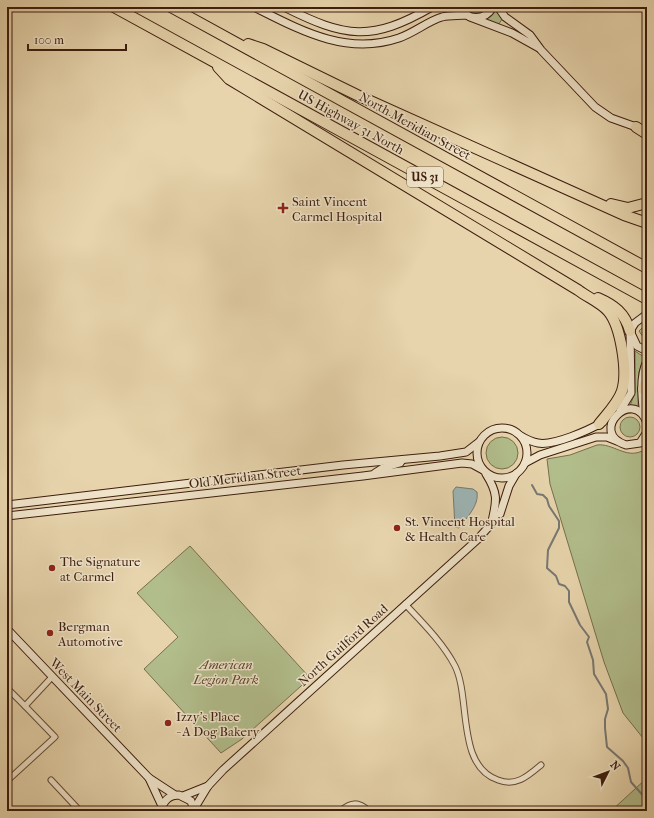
<svg xmlns="http://www.w3.org/2000/svg" width="654" height="818" font-family="'IM FELL French Canon',serif">
  <style>
    .green { fill: #b2bd8c; stroke: #786d4d }
    .water { fill: #9db5b6; stroke: #777873 }
    .lines { fill: none; stroke-linecap: round; stroke-linejoin: round }
    .stream { stroke: #777873; stroke-width: 2 }
    .street-casing { stroke: #684b36; stroke-width: 7 }
    .secondary-casing { stroke: #3d1d0e; stroke-width: 9 }
    .highway-casing { stroke: #3d1d0e; stroke-width: 12 }
    .street { stroke: #efe3c9; stroke-width: 5 }
    .secondary { stroke: #efe3c9; stroke-width: 7 }
    .highway { stroke: #e7d4ac; stroke-width: 10 }
    .poi-dot { fill: #8f2418; stroke: #efe3c9; stroke-width: 1.5 }
    .labels { text-anchor: middle; dominant-baseline: central; stroke-width: 3; stroke-linejoin: round; paint-order: stroke }
    .shield { fill: #efe3c9; stroke: #725846; stroke-width: 1 }
    .shield-label { font-size: 12px; font-weight: bold; fill: #3d1d0e }
    .street-label { font-size: 13px; fill: #3d1d0e; stroke: #efe3c9 }
    .poi-label { font-size: 13px; fill: #3d1d0e; stroke: #efe3c9; text-anchor: start }
    .park-label { font-size: 13px; font-style: italic; fill: #5a452e; stroke: #efe3c9 }
  </style>
  <rect width="100%" height="100%" fill="#e7d4ac"/>
  <filter id="stains"><feTurbulence type="fractalNoise" baseFrequency=".005" numOctaves="4"/><feColorMatrix values="0 0 0 0 .2 0 0 0 0 .09 0 0 0 0 .02 0 0 0 .5 -.17"/></filter>
  <radialGradient id="worn" r=".72"><stop offset=".6" stop-color="#630" stop-opacity="0"/><stop offset="1" stop-color="#630" stop-opacity=".3"/></radialGradient>
  <g class="green">
    <path d="M465,7H488C481,15 471,15 465,7Z"/>
    <path d="M495,9L503,18L498,25L485,19Z"/>
    <path d="M647,323V343L639,331Z"/>
    <path d="M635,351L644,357L639,372L638,408L630,406L635,392Z"/>
    <circle cx="630" cy="427" r="10"/>
    <circle cx="502" cy="453" r="16"/>
    <path d="M597,445C613,443 626,459 642,451L647,473V662L644,665L647,684V743L623,713L604,662L550,484L547,459L570,455Z"/>
    <path d="M190,546L310,678L242,739L221,753L144,669L178,637L137,593Z"/>
    <path d="M647,778V811H611Z"/>
  </g>
  <path class="water" d="M456,487L473,489L477,492C479,506 467,517 459,528L455,527L453,491Z"/>
  <g class="lines">
    <path class="stream" d="M532,485L537,494L543,495L547,499L549,506L559,521V528L548,550L547,568L556,576L559,584L565,586L569,591V602L580,625L589,637L587,642L593,660L594,674L606,694L608,709L605,719V728L607,747L623,761L628,768L631,782L647,800L645,811"/>
    <defs>
      <g id="street">
        <path d="M405,604C422,622 443,643 455,666C471,698 456,766 498,780C516,787 528,776 541,765"/>
        <path d="M7,688L25,706"/>
        <path d="M51,780L80,811"/>
        <path d="M7,781L55,737L25,706L52,677"/>
        <path d="M340,811C351,802 358,801 369,811"/>
      </g>
      <g id="secondary">
        <path d="M254,7C300,30 346,56 399,38C414,33 428,21 442,17C450,15 459,16 467,15"/>
        <path d="M284,7C346,38 371,42 432,7"/>
        <path d="M459,7C467,21 485,21 493,7"/>
        <path d="M498,7L505,17L530,35L541,50L595,107L611,118L639,128"/>
        <path d="M470,17L512,33L539,48"/>
        <path d="M647,314L635,323L630,331L637,346L647,351"/>
        <path d="M620,411L631,393L630,331"/>
        <path d="M644,416C642,400 639,377 647,361"/>
        <path d="M647,423C634,386 587,432 626,445L640,443L647,432"/>
        <circle cx="502" cy="453" r="25"/>
        <path d="M521,436C526,439 532,442 538,443C554,446 589,430 603,422"/>
        <path d="M525,463L540,455L596,437H607L617,441"/>
        <path d="M375,473L383,468L400,463L402,460"/>
        <path d="M486,474C498,493 497,500 492,521"/>
        <path d="M7,505L343,465L440,456L466,452L479,442"/>
        <path d="M7,516L363,476L462,463L472,464L483,470"/>
        <path d="M7,629L149,778L175,795"/>
        <path d="M149,778L162,806"/>
        <path d="M183,796L208,786"/>
        <path d="M194,809L208,786L223,770L477,540L500,514L509,486L516,474"/>
        <path d="M161,811C163,801 169,795 179,795L191,801L194,811"/>
      </g>
      <g id="highway">
        <path d="M114,7L647,299"/>
        <path d="M171,7L647,268"/>
        <path d="M248,44L263,49L357,95L624,215L647,223"/>
        <path d="M218,67L229,79L578,290C587,297 600,302 608,311C621,326 628,372 622,391C618,403 607,414 599,424"/>
        <path d="M636,127L647,134"/>
        <path d="M611,204L628,208L647,203"/>
        <path d="M598,298C614,305 625,313 630,331"/>
        <path d="M643,389L647,380"/>
      </g>
    </defs>
    <use href="#street" class="street-casing"/>
    <use href="#secondary" class="secondary-casing"/>
    <use href="#highway" class="highway-casing"/>
    <use href="#street" class="street"/>
    <use href="#secondary" class="secondary"/>
    <use href="#highway" class="highway"/>
  </g>
  <g class="poi-dot">
    <path d="M281 202h4v4h4v4h-4v4h-4v-4h-4v-4h4z"/>
    <circle cx="397" cy="528" r="4"/>
    <circle cx="52" cy="568" r="4"/>
    <circle cx="50" cy="633" r="4"/>
    <circle cx="168" cy="723" r="4"/>
  </g>
  <g class="labels">
    <rect class="shield" x="407" y="167" width="36" height="20" rx="3"/>
    <g class="shield-label">
      <text x="425" y="177">US 31</text>
    </g>
    <g class="street-label">
      <text transform="translate(351 122) rotate(29)">US Highway 31 North</text>
      <text transform="translate(415 126) rotate(29)">North Meridian Street</text>
      <text transform="translate(245 477) rotate(-7)">Old Meridian Street</text>
      <text transform="translate(343 645) rotate(-42)">North Guilford Road</text>
      <text transform="translate(86 695) rotate(46)">West Main Street</text>
    </g>
    <g class="poi-label">
      <text x="292" y="201">Saint Vincent<tspan x="292" dy="15">Carmel Hospital</tspan></text>
      <text x="405" y="521">St. Vincent Hospital<tspan x="405" dy="15">&amp; Health Care</tspan></text>
      <text x="60" y="561">The Signature<tspan x="60" dy="15">at Carmel</tspan></text>
      <text x="58" y="626">Bergman<tspan x="58" dy="15">Automotive</tspan></text>
      <text x="176" y="716">Izzy's Place<tspan x="176" dy="15">- A Dog Bakery</tspan></text>
    </g>
    <g class="park-label">
      <text x="226" y="664">American<tspan x="226" dy="15">Legion Park</tspan></text>
    </g>
  </g>
  <rect width="654" height="818" fill="none" stroke="#e7d4ac" stroke-width="24"/>
  <rect x="8" y="8" width="638" height="802" fill="none" stroke="#3d1d0e" stroke-width="2"/>
  <rect x="12" y="12" width="630" height="794" fill="none" stroke="#3d1d0e"/>
  <g transform="translate(608 772) rotate(48)" stroke="#efe3c9" stroke-width="3" paint-order="stroke">
  <path d="M0-3L7 15L0 10L-7 15Z" fill="#3d1d0e"/>
  <text y="-6" font-size="11" font-weight="bold" text-anchor="middle" fill="#3d1d0e">N</text>
  </g>
  <path d="M28 44v6h98v-6" fill="none" stroke="#3d1d0e" stroke-width="2"/>
  <text x="34" y="44" font-size="12" fill="#3d1d0e" stroke="#efe3c9" stroke-width="3" paint-order="stroke">100 m</text>
  <rect width="100%" height="100%" filter="url(#stains)"/>
  <rect width="100%" height="100%" fill="url(#worn)"/>
</svg>
